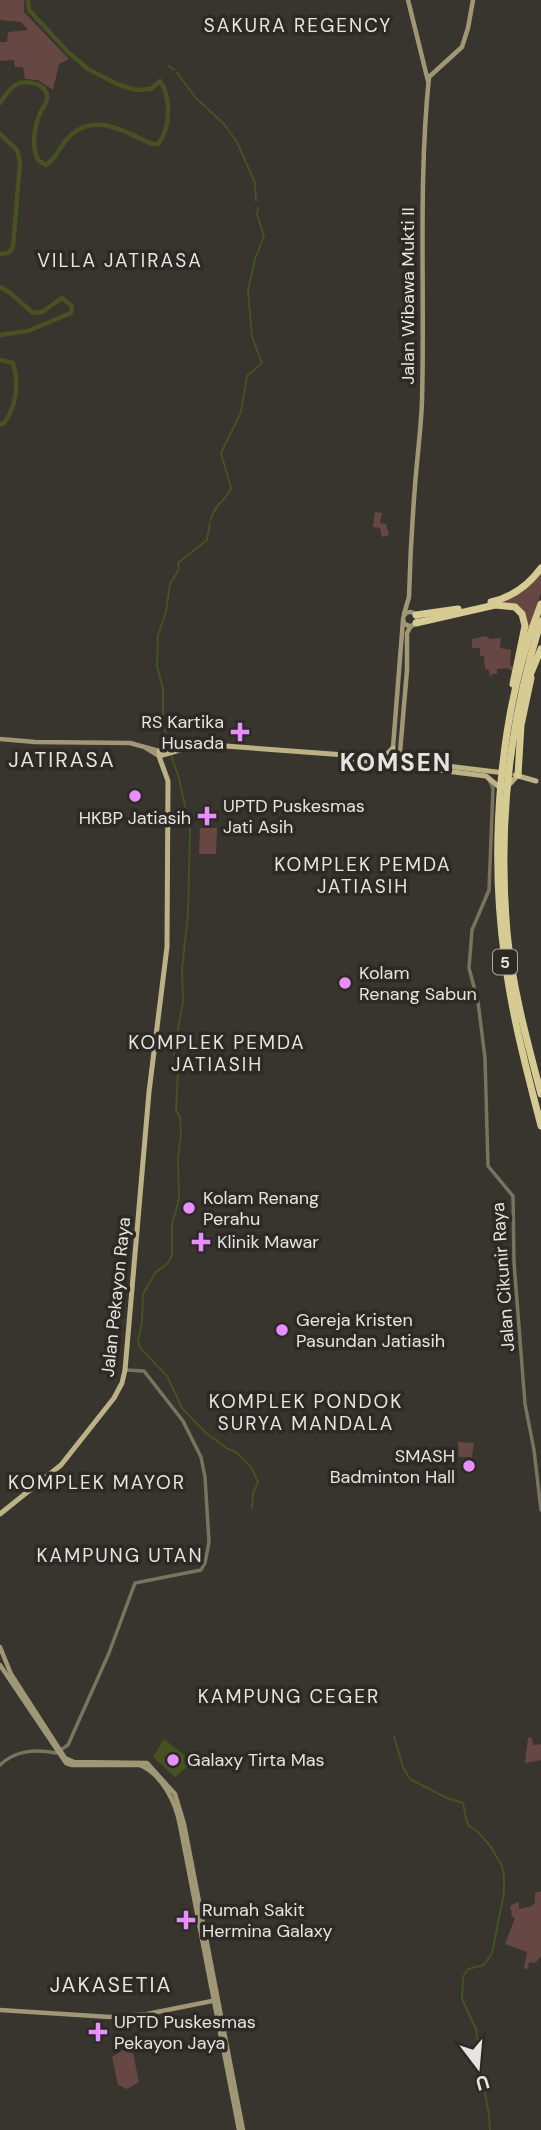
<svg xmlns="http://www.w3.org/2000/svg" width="541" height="2130" font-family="'DM Sans',sans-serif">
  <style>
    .green { fill: #674743 }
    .water { fill: #475121 }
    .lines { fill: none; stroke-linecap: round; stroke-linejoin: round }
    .stream { stroke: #475121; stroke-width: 2 }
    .river { stroke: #475121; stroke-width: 4.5 }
    .tertiary { stroke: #79745e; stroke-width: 3.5 }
    .secondary { stroke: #9f9775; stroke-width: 4.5 }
    .primary { stroke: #bcb285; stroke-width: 5 }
    .motorway { stroke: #d7cb94; stroke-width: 7 }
    .poi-dot { fill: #e88eff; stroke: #2d2a25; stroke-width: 2.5 }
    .labels { text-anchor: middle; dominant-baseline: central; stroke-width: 7; stroke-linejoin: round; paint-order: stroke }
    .shield { fill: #2d2a25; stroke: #aeaca8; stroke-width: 2 }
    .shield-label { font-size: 16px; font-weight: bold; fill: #e6e4e0 }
    .street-label { font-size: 18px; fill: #e6e4e0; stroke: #2d2a25 }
    .poi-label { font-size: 18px; fill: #e6e4e0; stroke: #2d2a25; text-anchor: start }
    .neighbourhood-label { font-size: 19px; letter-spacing: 2px; fill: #e6e4e0; stroke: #2d2a25 }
    .quarter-label { font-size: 21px; letter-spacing: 2px; fill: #e6e4e0; stroke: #2d2a25 }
    .district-label { font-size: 24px; font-weight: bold; letter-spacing: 2px; fill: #e6e4e0; stroke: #2d2a25 }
  </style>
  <rect width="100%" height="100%" fill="#38342e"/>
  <g class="green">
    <path d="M0,0H24V12L69,59L59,64L53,90L38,80L25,79L23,67H15L14,60L0,61V42H7L8,32L28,30L21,22L0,20Z"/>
    <path d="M375,512L382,513L380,523L386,524L389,535L382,537L380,528L373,527Z"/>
    <path d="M541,572V593L526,639L524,613L496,603Z"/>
    <path d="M486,636L490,639L501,638L500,648L511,650L510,665L513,667L512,671L507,668L497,669V674H492L490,677L489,670L485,669L484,656H480V648H472V639Z"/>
    <path d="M200,828H217L216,854H199Z"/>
    <path d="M458,1442L474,1443L472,1457H459Z"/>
    <path d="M531,1737L534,1745L541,1744V1760L525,1763L528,1738Z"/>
    <path d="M541,1891V1956L535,1963L529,1962L528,1969L524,1968L527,1952L505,1944L515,1918L511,1916L512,1911L510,1910L511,1905L519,1902V1909L532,1906L535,1902V1893Z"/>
    <path d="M123,2050L133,2053L139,2082L127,2089L118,2085L112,2057Z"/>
  </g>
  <path class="water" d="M164,1739L193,1762L175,1777L153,1757Z"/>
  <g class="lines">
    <g class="stream">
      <path d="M169,66L174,70"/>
      <path d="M177,73L196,98L224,124L237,142L255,183L256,201"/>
      <path d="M211,519C215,503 226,501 231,488L221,453L241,412L247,376L262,363L252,337L248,291L255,259L264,236L257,214L258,208"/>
      <path d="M169,747L163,721V689L157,666L158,635L166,612L170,584L179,569L178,563L207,540L210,522"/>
      <path d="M140,1347L138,1341L142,1322L143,1294L156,1272L168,1263L172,1255V1224L179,1199L178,1158L181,1134L180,1117L176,1110L178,1071L174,1053L183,1001L182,970L188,914L190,830L179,778L171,755"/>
      <path d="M141,1349L167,1376L182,1408L206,1433L228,1449L236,1452L251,1467L258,1482L253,1493L252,1508"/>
      <path d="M394,1736L403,1767L410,1779L447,1798L463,1803L466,1819L469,1826L478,1832L491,1847L502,1866L504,1875V1893L492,1953L484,1965L468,1969L463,1977L462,1999L476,2029L480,2054"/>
      <path d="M480,2057L481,2062"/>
      <path d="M481,2067L489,2116L490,2130"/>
    </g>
    <g class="river">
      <path d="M0,103C4,98 8,90 14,86C23,79 44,82 47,95C48,101 44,107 41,111C34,127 31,144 38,160L46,165C55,160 60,147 67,139C93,110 125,132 152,144H158C171,129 171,96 160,81L151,89L136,90L117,84L88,69L68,52L29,10L28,0"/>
      <path d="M0,134L17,150L20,162L13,247L9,253L0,254"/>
      <path d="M0,287L9,292L33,313L42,312L62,298L72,306L71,313L28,331L0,335"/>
      <path d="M0,360L13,363C19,383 17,407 3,424H0"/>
    </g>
    <g class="tertiary">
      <path d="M489,780L493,788L489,890L472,930L469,968L478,1002L485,1058L488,1166L513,1196L514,1262L525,1404L534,1450L541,1510"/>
      <path d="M0,1765C16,1750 35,1749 56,1753L68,1745L109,1653L135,1583L201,1570L205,1563L209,1542L205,1477L201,1457L183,1421L144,1371L126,1370"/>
    </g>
    <g class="secondary">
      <path d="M408,0L428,81"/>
      <circle cx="410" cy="619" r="7"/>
      <path d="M404,614L409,597C410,560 412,523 415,486C417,457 421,430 422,401C425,293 418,185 429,77L462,47L468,28L473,0"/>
      <path d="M0,739L35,742L130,743L159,751"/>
      <path d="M146,748L159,756"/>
      <path d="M392,760L403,620"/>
      <path d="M407,760L400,752L407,670V633L411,626"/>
      <path d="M0,1647L11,1674L65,1758L74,1762L147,1763L175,1794L184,1824L243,2130"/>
      <path d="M0,1665L66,1763L72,1765H140C163,1775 176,1803 180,1825L239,2130"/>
      <path d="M0,2010L110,2017L147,2014L217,2000"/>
    </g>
    <g class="primary">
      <path d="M159,756L187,748H200"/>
      <path d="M384,757L393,748"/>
      <path d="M342,758L486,776L498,786L506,788L518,775"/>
      <path d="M515,775L536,781"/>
      <path d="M0,1514L61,1465L114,1398L122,1383L125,1370L149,1092L167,947L168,781L160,759L159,751L198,744L372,757L505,773"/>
    </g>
    <g class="motorway">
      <path d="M491,602C513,597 528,586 541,568"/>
      <path d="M541,604C499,710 489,847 505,960C512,1016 527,1071 541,1126"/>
      <path d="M416,615L458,609"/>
      <path d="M541,621C509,721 498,827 507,932C512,986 527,1041 541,1094"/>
      <path d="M416,623L495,605L515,607L522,614L525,626L513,684"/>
      <path d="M528,680L541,649"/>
      <path d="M518,775L521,725L531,678"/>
    </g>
  </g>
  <g class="poi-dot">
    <path d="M236.5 721.5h7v7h7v7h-7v7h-7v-7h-7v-7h7z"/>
    <circle cx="135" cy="796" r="7"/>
    <path d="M203.5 805.5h7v7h7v7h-7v7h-7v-7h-7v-7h7z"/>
    <circle cx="345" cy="983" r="7"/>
    <circle cx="189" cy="1208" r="7"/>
    <path d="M197.5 1231.5h7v7h7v7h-7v7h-7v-7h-7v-7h7z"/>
    <circle cx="282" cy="1330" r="7"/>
    <circle cx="469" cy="1466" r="7"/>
    <circle cx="173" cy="1760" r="7"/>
    <path d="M182.5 1909.5h7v7h7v7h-7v7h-7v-7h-7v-7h7z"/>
    <path d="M94.5 2021.5h7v7h7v7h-7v7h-7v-7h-7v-7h7z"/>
  </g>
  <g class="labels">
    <rect class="shield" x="493" y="949.5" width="24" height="25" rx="5"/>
    <g class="shield-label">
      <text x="505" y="962">5</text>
    </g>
    <g class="street-label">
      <text transform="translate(408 296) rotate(-90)">Jalan Wibawa Mukti II</text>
      <text transform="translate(503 1277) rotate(-94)">Jalan Cikunir Raya</text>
      <text transform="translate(116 1297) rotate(-84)">Jalan Pekayon Raya</text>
    </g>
    <g class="poi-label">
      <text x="224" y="722" text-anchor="end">RS Kartika<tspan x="224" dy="21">Husada</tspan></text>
      <text x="223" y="806">UPTD Puskesmas<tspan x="223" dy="21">Jati Asih</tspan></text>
      <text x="135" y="818" text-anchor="middle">HKBP Jatiasih</text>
      <text x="359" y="973">Kolam<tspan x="359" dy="21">Renang Sabun</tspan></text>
      <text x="203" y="1198">Kolam Renang<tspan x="203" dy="21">Perahu</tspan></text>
      <text x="217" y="1242">Klinik Mawar</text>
      <text x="296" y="1320">Gereja Kristen<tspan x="296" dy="21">Pasundan Jatiasih</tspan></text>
      <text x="455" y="1456" text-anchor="end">SMASH<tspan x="455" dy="21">Badminton Hall</tspan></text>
      <text x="187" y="1760">Galaxy Tirta Mas</text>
      <text x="202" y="1910">Rumah Sakit<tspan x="202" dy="21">Hermina Galaxy</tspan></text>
      <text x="114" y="2022">UPTD Puskesmas<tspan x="114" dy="21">Pekayon Jaya</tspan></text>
    </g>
    <g class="neighbourhood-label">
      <text x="298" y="25">SAKURA REGENCY</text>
      <text x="120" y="260">VILLA JATIRASA</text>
      <text x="363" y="864">KOMPLEK PEMDA<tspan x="363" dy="22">JATIASIH</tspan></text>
      <text x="217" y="1042">KOMPLEK PEMDA<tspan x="217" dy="22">JATIASIH</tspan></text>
      <text x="306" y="1401">KOMPLEK PONDOK<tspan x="306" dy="22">SURYA MANDALA</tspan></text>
      <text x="97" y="1482">KOMPLEK MAYOR</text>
      <text x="120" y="1555">KAMPUNG UTAN</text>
      <text x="289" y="1696">KAMPUNG CEGER</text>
    </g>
    <g class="quarter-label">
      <text x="62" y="760">JATIRASA</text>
      <text x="111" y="1985">JAKASETIA</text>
    </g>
    <g class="district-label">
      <text x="396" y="762">KOMSEN</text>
    </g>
  </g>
  <g transform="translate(478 2067) rotate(164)" stroke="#2d2a25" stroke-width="5" paint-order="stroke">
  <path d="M0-5L12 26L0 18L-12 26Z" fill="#e6e4e0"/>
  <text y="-10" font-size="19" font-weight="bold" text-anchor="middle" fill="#e6e4e0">U</text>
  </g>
</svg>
